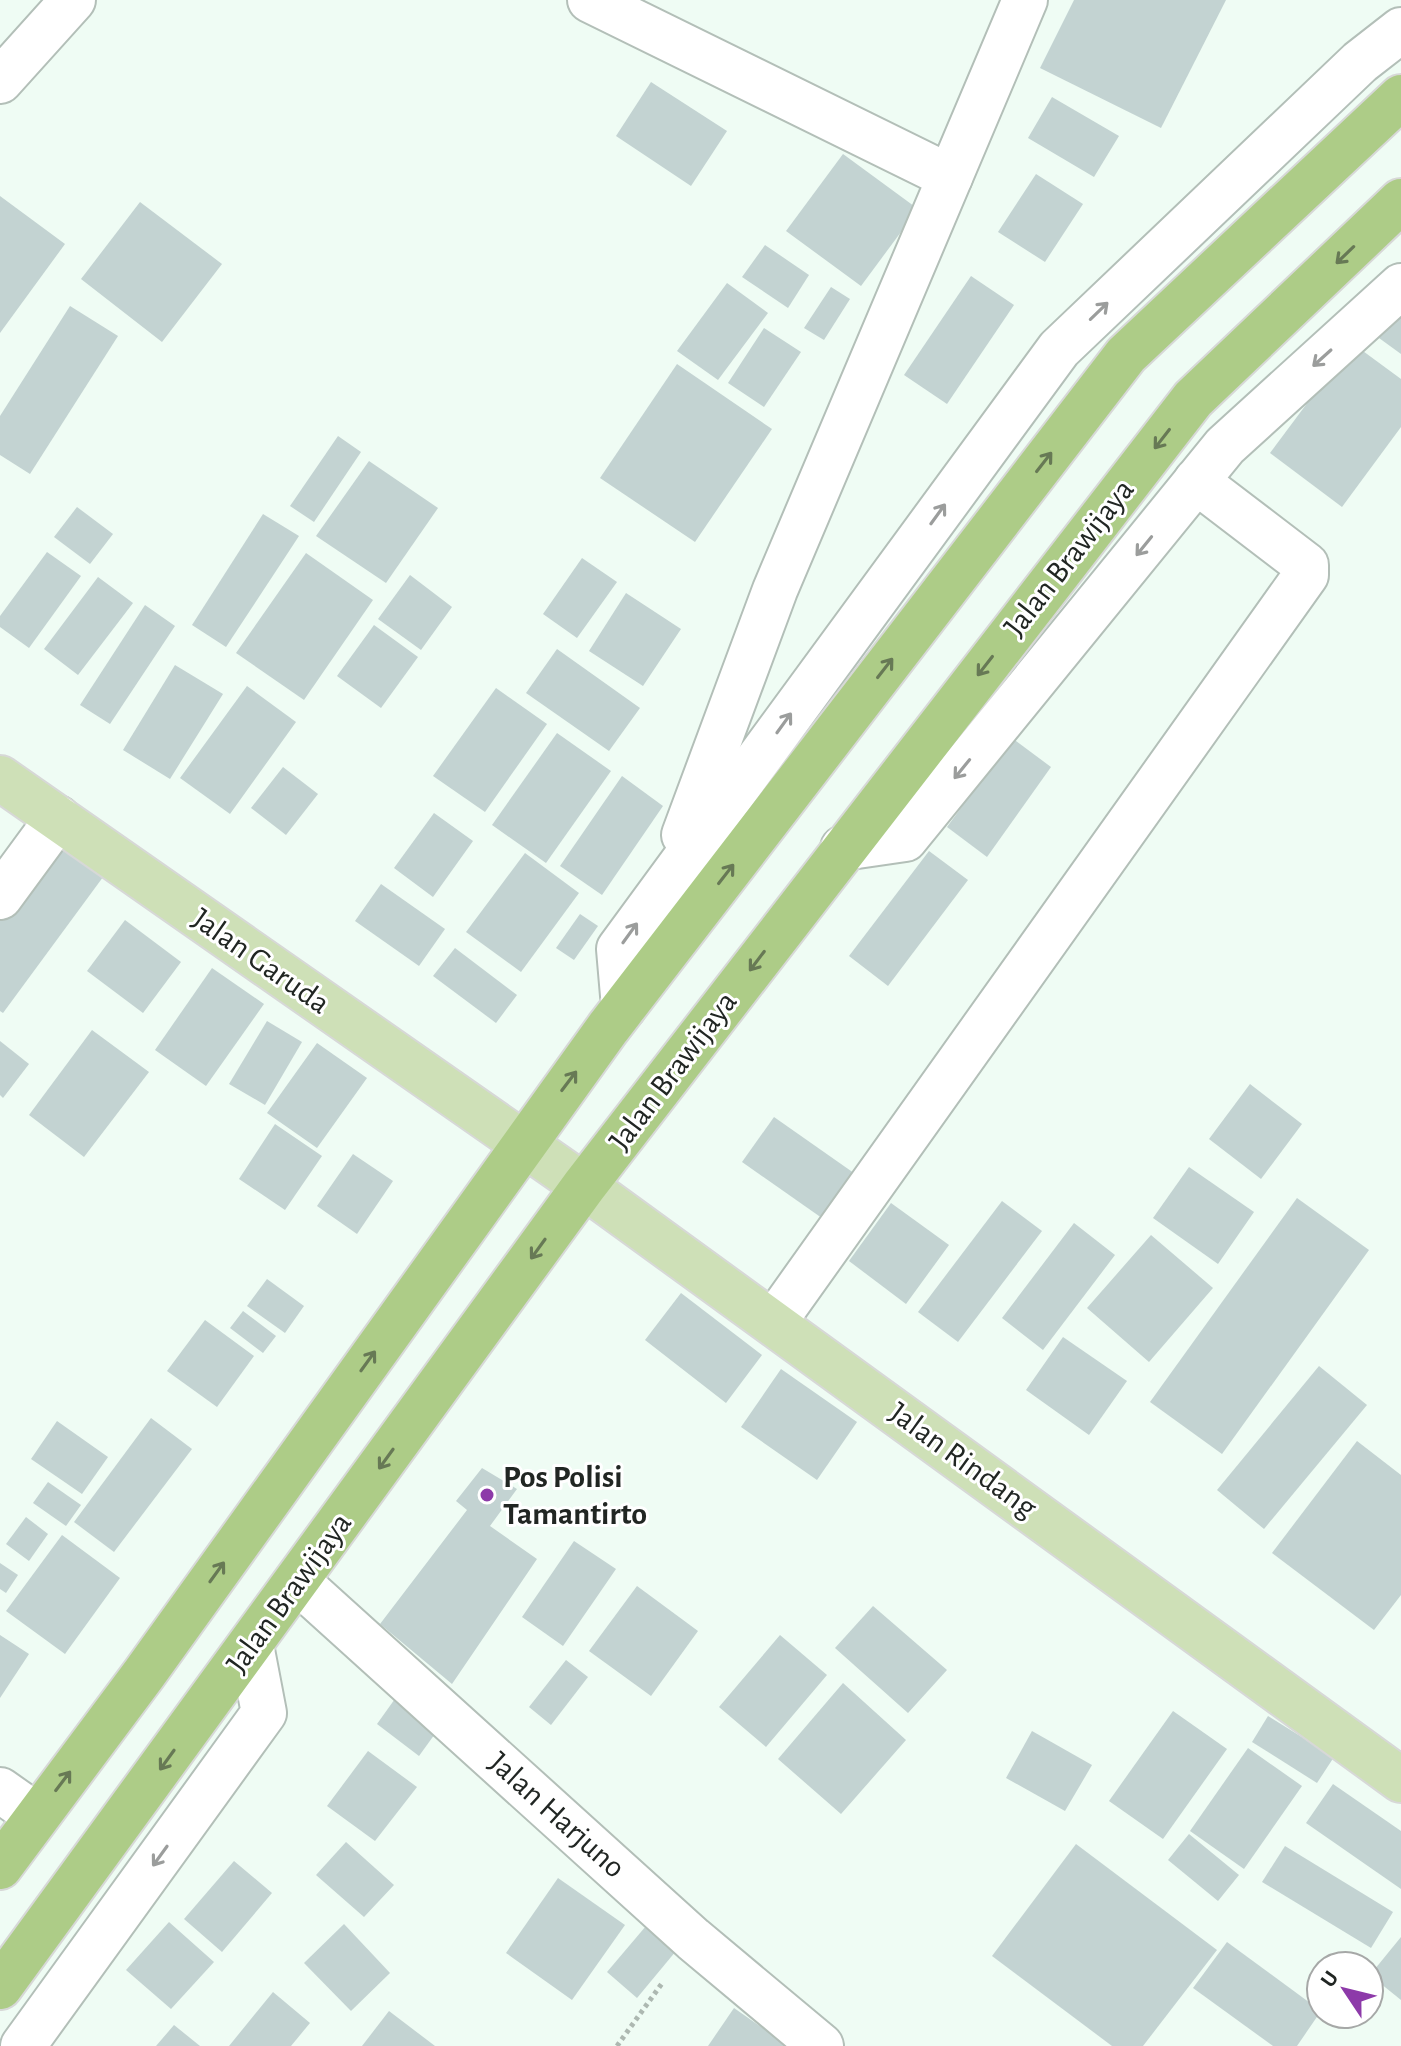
<svg xmlns="http://www.w3.org/2000/svg" width="1401" height="2046" font-family="'Alegreya Sans',sans-serif">
  <style>
    .building { fill: #c3d3d2 }
    .lines { fill: none; stroke-linecap: round; stroke-linejoin: round }
    .minor-casing { stroke: #b3bfb8; stroke-width: 48 }
    .major-casing { stroke: #d7d8d7; stroke-width: 48 }
    .highway-casing { stroke: #d7d8d7; stroke-width: 48 }
    .path { stroke: #adb8b1; stroke-width: 5; stroke-dasharray: 4 4; stroke-linecap: butt }
    .minor { stroke: #fff; stroke-width: 44 }
    .major { stroke: #cee0b7; stroke-width: 44 }
    .highway { stroke: #adcc87; stroke-width: 44 }
    .oneway { stroke: #677955 }
    .oneway2 { stroke: #9b9d9c }
    .poi-dot { fill: #8d3aa9; stroke: #fff; stroke-width: 3 }
    .labels { text-anchor: middle; dominant-baseline: central; stroke-width: 6; stroke-linejoin: round; paint-order: stroke }
    .street-label { font-size: 32px; fill: #212623; stroke: #fff }
    .poi-label { font-size: 32px; font-weight: bold; fill: #212623; stroke: #fff; text-anchor: start }
  </style>
  <rect width="100%" height="100%" fill="#effcf4"/>
  <g class="building">
    <path d="M1074,0H1226L1161,128L1040,68Z"/>
    <path d="M651,82L727,131L691,186L616,136Z"/>
    <path d="M1052,97L1119,136L1094,177L1028,138Z"/>
    <path d="M843,154L918,209L861,286L786,231Z"/>
    <path d="M1036,174L1083,204L1045,262L998,232Z"/>
    <path d="M0,196L65,244L0,333Z"/>
    <path d="M140,202L222,264L162,342L81,279Z"/>
    <path d="M765,245L809,275L788,308L742,277Z"/>
    <path d="M971,276L1014,305L947,404L904,375Z"/>
    <path d="M727,283L768,313L718,380L677,351Z"/>
    <path d="M831,287L850,299L824,340L804,328Z"/>
    <path d="M70,306L118,336L30,474L0,455V416Z"/>
    <path d="M1401,307V354L1379,338Z"/>
    <path d="M764,328L801,352L764,407L728,383Z"/>
    <path d="M1352,343L1401,379V427L1342,507L1270,453Z"/>
    <path d="M677,364L772,429L695,542L600,478Z"/>
    <path d="M338,436L361,452L314,522L290,506Z"/>
    <path d="M369,461L438,508L386,583L316,536Z"/>
    <path d="M77,507L113,534L90,564L54,537Z"/>
    <path d="M263,514L299,536L226,647L192,625Z"/>
    <path d="M47,552L81,576L29,648L0,627V616Z"/>
    <path d="M306,553L373,600L304,700L236,653Z"/>
    <path d="M582,558L617,582L577,638L543,614Z"/>
    <path d="M410,575L452,607L421,650L378,619Z"/>
    <path d="M98,577L133,603L78,675L44,649Z"/>
    <path d="M626,593L681,629L643,686L589,651Z"/>
    <path d="M145,605L175,626L110,724L80,705Z"/>
    <path d="M374,625L418,657L381,708L337,676Z"/>
    <path d="M557,649L640,708L609,751L526,693Z"/>
    <path d="M175,665L223,694L170,779L123,750Z"/>
    <path d="M247,686L296,722L230,814L180,778Z"/>
    <path d="M496,688L547,724L485,812L433,776Z"/>
    <path d="M557,733L611,771L546,863L492,825Z"/>
    <path d="M1012,738L1051,767L987,857L947,827Z"/>
    <path d="M283,767L318,794L286,835L251,808Z"/>
    <path d="M622,776L663,806L602,895L560,866Z"/>
    <path d="M434,813L473,841L433,897L394,868Z"/>
    <path d="M54,834L106,873L3,1013L0,1011V907Z"/>
    <path d="M929,851L968,880L888,986L849,956Z"/>
    <path d="M525,853L579,893L521,972L466,932Z"/>
    <path d="M381,884L445,929L419,966L355,921Z"/>
    <path d="M580,914L598,926L574,960L556,948Z"/>
    <path d="M125,920L181,962L143,1013L87,971Z"/>
    <path d="M455,948L517,995L496,1023L433,976Z"/>
    <path d="M212,968L264,1004L206,1086L155,1050Z"/>
    <path d="M267,1021L302,1042L265,1105L229,1084Z"/>
    <path d="M92,1030L149,1072L84,1157L29,1115Z"/>
    <path d="M0,1041L29,1064L3,1098L0,1095Z"/>
    <path d="M317,1043L367,1078L317,1148L267,1113Z"/>
    <path d="M1250,1084L1302,1124L1261,1179L1209,1139Z"/>
    <path d="M774,1117L861,1178L829,1223L742,1162Z"/>
    <path d="M275,1124L322,1156L285,1210L239,1179Z"/>
    <path d="M353,1154L393,1181L357,1234L317,1206Z"/>
    <path d="M1189,1167L1254,1212L1218,1264L1153,1218Z"/>
    <path d="M1297,1198L1369,1250L1222,1454L1150,1402Z"/>
    <path d="M1002,1201L1042,1231L958,1342L918,1312Z"/>
    <path d="M891,1203L949,1245L906,1304L849,1261Z"/>
    <path d="M1074,1223L1115,1255L1043,1350L1002,1318Z"/>
    <path d="M1151,1235L1213,1288L1149,1362L1087,1308Z"/>
    <path d="M267,1279L304,1306L285,1333L247,1306Z"/>
    <path d="M681,1293L762,1355L726,1403L645,1340Z"/>
    <path d="M243,1311L276,1336L263,1353L230,1328Z"/>
    <path d="M205,1320L254,1356L217,1407L167,1371Z"/>
    <path d="M1063,1337L1127,1381L1089,1435L1026,1390Z"/>
    <path d="M1319,1366L1367,1405L1264,1529L1217,1490Z"/>
    <path d="M781,1369L857,1422L817,1480L741,1427Z"/>
    <path d="M151,1418L192,1449L114,1552L74,1522Z"/>
    <path d="M57,1421L108,1457L82,1494L31,1459Z"/>
    <path d="M1357,1441L1401,1475V1595L1374,1630L1272,1553Z"/>
    <path d="M482,1468L517,1489L490,1526L537,1559L452,1684L380,1624L467,1510L456,1501Z"/>
    <path d="M48,1482L81,1505L66,1526L33,1503Z"/>
    <path d="M26,1517L48,1534L29,1561L6,1544Z"/>
    <path d="M62,1535L120,1578L65,1654L6,1611Z"/>
    <path d="M574,1541L616,1569L563,1646L522,1617Z"/>
    <path d="M0,1563L18,1575L6,1593L0,1589Z"/>
    <path d="M637,1586L698,1631L651,1696L589,1651Z"/>
    <path d="M873,1606L947,1670L908,1713L835,1648Z"/>
    <path d="M0,1635L29,1654L0,1698Z"/>
    <path d="M780,1635L827,1675L766,1747L719,1707Z"/>
    <path d="M566,1660L588,1677L551,1725L529,1707Z"/>
    <path d="M843,1683L906,1740L841,1814L778,1759Z"/>
    <path d="M402,1689L445,1720L419,1756L377,1724Z"/>
    <path d="M1173,1711L1227,1749L1163,1839L1109,1801Z"/>
    <path d="M1268,1716L1334,1757L1317,1783L1252,1742Z"/>
    <path d="M1032,1731L1092,1765L1065,1811L1006,1778Z"/>
    <path d="M1248,1748L1302,1786L1244,1869L1190,1831Z"/>
    <path d="M368,1751L417,1787L375,1841L327,1806Z"/>
    <path d="M1333,1784L1401,1831V1889L1306,1823Z"/>
    <path d="M1189,1834L1239,1875L1218,1901L1168,1860Z"/>
    <path d="M346,1842L394,1885L364,1917L316,1875Z"/>
    <path d="M1076,1844L1217,1950L1143,2046H1112L992,1956Z"/>
    <path d="M1285,1846L1393,1912L1371,1948L1262,1882Z"/>
    <path d="M234,1861L272,1893L222,1952L184,1919Z"/>
    <path d="M558,1878L625,1925L572,2000L506,1953Z"/>
    <path d="M169,1922L214,1962L171,2009L126,1970Z"/>
    <path d="M344,1924L390,1973L351,2011L304,1963Z"/>
    <path d="M646,1926L676,1951L637,1998L607,1972Z"/>
    <path d="M1401,1937V2000L1370,1975Z"/>
    <path d="M1227,1942L1321,2011L1297,2046H1273L1193,1988Z"/>
    <path d="M273,1992L310,2023L291,2046H229Z"/>
    <path d="M734,2008L788,2046H708Z"/>
    <path d="M389,2011L435,2046H362Z"/>
    <path d="M174,2025L200,2046H156Z"/>
  </g>
  <g class="lines">
    <defs>
      <g id="minor">
        <path d="M590,0L950,177"/>
        <path d="M0,81L73,0"/>
        <path d="M684,835L775,590L1025,0"/>
        <path d="M843,848L905,839L1225,446L1401,286"/>
        <path d="M0,897L58,818"/>
        <path d="M624,1007L619,949L1059,349L1360,62L1401,30"/>
        <path d="M774,1322L1306,575V565L1196,481"/>
        <path d="M297,1581L693,1939L821,2046"/>
        <path d="M0,1790L37,1816"/>
        <path d="M23,2046L264,1713L251,1645"/>
      </g>
      <path id="major" d="M0,778L584,1186L1401,1780"/>
      <g id="highway">
        <path d="M0,1867L144,1674L608,1028L1126,355L1401,97"/>
        <path d="M0,1987L584,1186L1193,399L1401,201"/>
      </g>
    </defs>
    <use href="#minor" class="minor-casing"/>
    <use href="#major" class="major-casing"/>
    <use href="#highway" class="highway-casing"/>
    <path class="path" d="M617,2046L663,1982"/>
    <use href="#minor" class="minor"/>
    <use href="#major" class="major"/>
    <use href="#highway" class="highway"/>
  </g>
  <defs><path id="oneway-shaft" d="M-6 0H5M1.5-3L5.5 0L1.5 3" fill="none" stroke-width="1.6" stroke-linecap="round" stroke-linejoin="round" transform="scale(2)"/></defs>
  <g class="oneway">
    <use href="#oneway-shaft" transform="translate(1345 255) rotate(136)"/>
    <use href="#oneway-shaft" transform="translate(1162 439) rotate(128)"/>
    <use href="#oneway-shaft" transform="translate(1044 462) rotate(-52)"/>
    <use href="#oneway-shaft" transform="translate(985 666) rotate(128)"/>
    <use href="#oneway-shaft" transform="translate(885 668) rotate(-52)"/>
    <use href="#oneway-shaft" transform="translate(726 874) rotate(-52)"/>
    <use href="#oneway-shaft" transform="translate(757 961) rotate(127)"/>
    <use href="#oneway-shaft" transform="translate(569 1081) rotate(-53)"/>
    <use href="#oneway-shaft" transform="translate(538 1249) rotate(126)"/>
    <use href="#oneway-shaft" transform="translate(368 1361) rotate(-54)"/>
    <use href="#oneway-shaft" transform="translate(386 1459) rotate(126)"/>
    <use href="#oneway-shaft" transform="translate(217 1572) rotate(-54)"/>
    <use href="#oneway-shaft" transform="translate(167 1760) rotate(126)"/>
    <use href="#oneway-shaft" transform="translate(63 1781) rotate(-53)"/>
  </g>
  <g class="oneway2">
    <use href="#oneway-shaft" transform="translate(1099 311) rotate(-44)"/>
    <use href="#oneway-shaft" transform="translate(1322 358) rotate(138)"/>
    <use href="#oneway-shaft" transform="translate(938 514) rotate(-54)"/>
    <use href="#oneway-shaft" transform="translate(1144 546) rotate(129)"/>
    <use href="#oneway-shaft" transform="translate(784 723) rotate(-54)"/>
    <use href="#oneway-shaft" transform="translate(962 769) rotate(129)"/>
    <use href="#oneway-shaft" transform="translate(630 933) rotate(-54)"/>
    <use href="#oneway-shaft" transform="translate(160 1856) rotate(126)"/>
  </g>
  <circle class="poi-dot" cx="487" cy="1495" r="8"/>
  <g class="labels">
    <g class="street-label">
      <text transform="translate(1069 558) rotate(-52)">Jalan Brawijaya</text>
      <text transform="translate(261 961) rotate(35)">Jalan Garuda</text>
      <text transform="translate(673 1071) rotate(-53)">Jalan Brawijaya</text>
      <text transform="translate(963 1460) rotate(36)">Jalan Rindang</text>
      <text transform="translate(289 1593) rotate(-54)">Jalan Brawijaya</text>
      <text transform="translate(557 1815) rotate(42)">Jalan Harjuno</text>
    </g>
    <g class="poi-label">
      <text x="503" y="1477">Pos Polisi<tspan x="503" dy="37">Tamantirto</tspan></text>
    </g>
  </g>
  <g transform="translate(1345 1990) rotate(305)"><circle r="38" fill="#ffffff" stroke="#a6a8a7" stroke-width="2"/>
  <path d="M0-6L14 30L0 20L-14 30Z" fill="#8d3aa9"/>
  <text y="-12" font-size="22" font-weight="bold" text-anchor="middle" fill="#212623">U</text>
  </g>
</svg>
